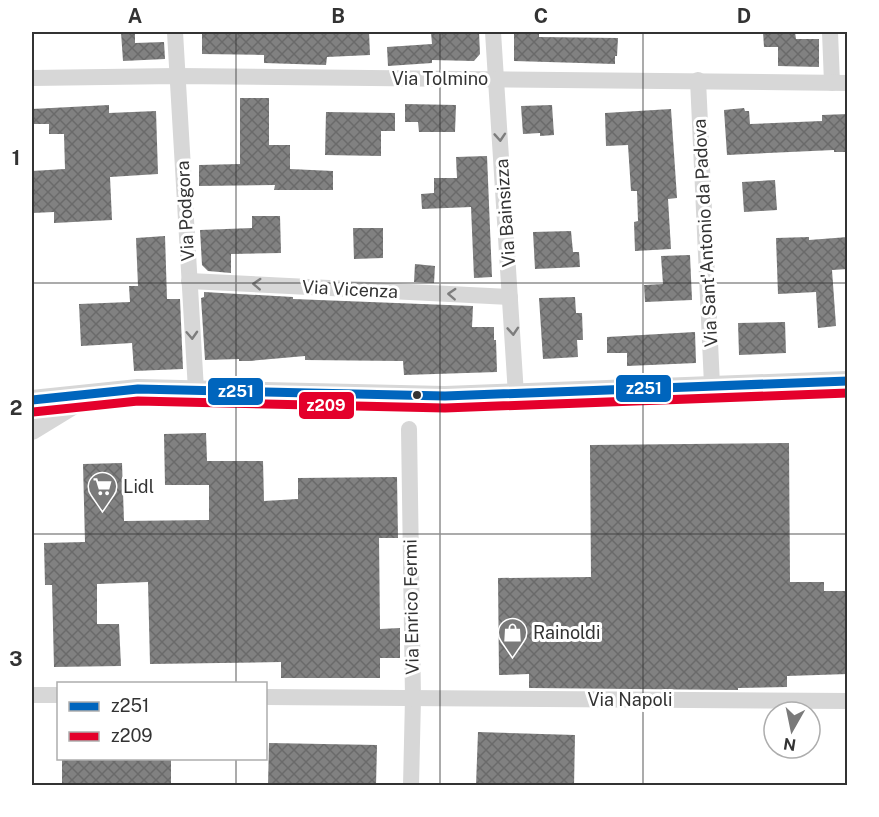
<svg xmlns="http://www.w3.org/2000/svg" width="879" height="817" font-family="'Public Sans',sans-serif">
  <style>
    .building { fill: url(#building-cross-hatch) }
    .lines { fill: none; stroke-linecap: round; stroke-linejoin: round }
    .minor { stroke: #d7d7d7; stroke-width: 16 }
    .tertiary { stroke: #d7d7d7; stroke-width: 20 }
    .bus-1-casing { stroke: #fff; stroke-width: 14 }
    .bus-2-casing { stroke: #fff; stroke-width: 14 }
    .bus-1 { stroke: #0065bd; stroke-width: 9 }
    .bus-2 { stroke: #e4002b; stroke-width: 9 }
    .oneway { stroke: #7d7d7d }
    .grid { fill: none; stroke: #333; stroke-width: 1.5; stroke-opacity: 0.55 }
    .bus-dot { fill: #333; stroke: #fff; stroke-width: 2 }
    .labels { text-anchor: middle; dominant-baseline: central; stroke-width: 6; stroke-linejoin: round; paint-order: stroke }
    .street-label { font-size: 18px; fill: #333; stroke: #fff }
    .poi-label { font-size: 18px; fill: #333; stroke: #fff; text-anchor: start }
    .line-badge { stroke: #fff; stroke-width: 2 }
    .badge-label { font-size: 16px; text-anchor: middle; font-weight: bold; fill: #fff }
    .neatline { fill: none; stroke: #333; stroke-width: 2 }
    .grid-label { font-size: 20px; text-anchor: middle; font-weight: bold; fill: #333 }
  </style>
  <defs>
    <pattern id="building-cross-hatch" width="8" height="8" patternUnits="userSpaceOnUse" patternTransform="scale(1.5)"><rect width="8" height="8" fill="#818181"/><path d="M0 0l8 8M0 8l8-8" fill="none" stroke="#6a6a6a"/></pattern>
  </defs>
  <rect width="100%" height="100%" fill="#fff"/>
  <g class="building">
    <path d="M121,32H135V43L164,42L165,59L123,61Z"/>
    <path d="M202,32H369L370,55L327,57L326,65L264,63V55L202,54Z"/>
    <path d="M431,32H479L480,54L474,61L432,60V63L388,66L387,47L432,44Z"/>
    <path d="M514,32H539V37L618,38L617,56H615V64L514,61Z"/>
    <path d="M763,32H795L796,39H819V67L778,66V47H764Z"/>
    <path d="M240,98H269V145H290V169L333,171V190H274L275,185L199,186V165L240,164Z"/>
    <path d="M405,104L456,105L455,132H419L418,122H405Z"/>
    <path d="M109,105V113L156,111L158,174L110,177L112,220L54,223V212L32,213V171L65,169L64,134H49V124H32V109Z"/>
    <path d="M552,105L554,135L540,136V133L523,134L521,106Z"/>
    <path d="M744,108L745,111H749L750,124L822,121V115L848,114V152H834V150L727,155L724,110Z"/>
    <path d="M671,109L677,198L668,199L671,249L635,251L634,222L638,221L637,191H631L628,145L606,146L605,113Z"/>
    <path d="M326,112L395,113V131H381V156L325,155Z"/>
    <path d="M487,156L492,277L474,278L471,207L422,209L421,194L434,193V178H457L456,157Z"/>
    <path d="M775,180L777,210L744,212L742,182Z"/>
    <path d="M252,216H280L281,253L231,254V273L208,271L202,265L200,230L252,228Z"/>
    <path d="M353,228H383V258L354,259Z"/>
    <path d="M571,231L573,252H579L580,267L535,269L533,232Z"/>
    <path d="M165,236L167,299H180L183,369L134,371L132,343L81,346L79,304L130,302L129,286H138L136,238Z"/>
    <path d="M809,237V240L848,237V269L832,270L836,326L818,328L816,292L778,294L776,238Z"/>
    <path d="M690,255L692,300L645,302L644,285L663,284L661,256Z"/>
    <path d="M415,264L435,266L434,283L414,282Z"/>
    <path d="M204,292L293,297V299L473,306L472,327H494V340H496L497,372L404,375L403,361L305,360V356L249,361H239V359L205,360L201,298L204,297Z"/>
    <path d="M575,297L576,313H582L583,340H577L578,357L543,359L539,298Z"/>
    <path d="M785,322L786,353L739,355L738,323Z"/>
    <path d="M695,332L696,363L627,366V353H607V337Z"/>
    <path d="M206,433L207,461H263L264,501L298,499V478L397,477L398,538H379L380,629L400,628V658H380V678H281V662L150,664L148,582L97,584V624H119L121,666L54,667L52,585H45L44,543L85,542L83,464L122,463L124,521L209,520V485H165L164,434Z"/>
    <path d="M789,443L790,582H824V591H848V674L787,676V687L738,688V690L529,688V674L499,675L498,578L591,577L590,445Z"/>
    <path d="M478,732L575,735L574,786H476Z"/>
    <path d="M269,743L377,745L376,786H268Z"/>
    <rect x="62" y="759" width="109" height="27"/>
  </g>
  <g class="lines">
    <g class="minor">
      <path d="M175,32L196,390"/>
      <path d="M493,32L516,395"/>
      <path d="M830,32L832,83"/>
      <path d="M32,78L177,76L848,83"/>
      <path d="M698,80L712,385"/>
      <path d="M189,281L510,297"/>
      <path d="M409,429L413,698L411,786"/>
      <path d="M32,695H58"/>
      <path d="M266,697L848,701"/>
    </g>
    <g class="tertiary">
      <path d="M32,400L138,389L445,396L848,381"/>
      <path d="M32,430L86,397"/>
    </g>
    <defs>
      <path id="bus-1" d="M32,400L138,389L445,396L848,381"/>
      <path id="bus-2" d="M33,412L138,401L445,408L848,393"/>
    </defs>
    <use href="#bus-1" class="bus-1-casing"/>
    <use href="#bus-2" class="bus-2-casing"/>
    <use href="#bus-1" class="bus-1"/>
    <use href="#bus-2" class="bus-2"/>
  </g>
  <defs><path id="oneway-chevron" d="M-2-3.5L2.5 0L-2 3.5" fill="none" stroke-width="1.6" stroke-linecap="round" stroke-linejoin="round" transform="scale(1.5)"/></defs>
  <g class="oneway">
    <use href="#oneway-chevron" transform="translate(500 137) rotate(86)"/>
    <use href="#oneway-chevron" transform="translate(257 284) rotate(-177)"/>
    <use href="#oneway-chevron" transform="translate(452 294) rotate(-177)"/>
    <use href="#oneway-chevron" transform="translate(513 331) rotate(86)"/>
    <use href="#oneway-chevron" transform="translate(192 335) rotate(87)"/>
  </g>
  <path class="grid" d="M236,32V684M440,32V786M643,32V786M32,283H848M32,534H848M236,758V786"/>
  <defs>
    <symbol id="supermarket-pin" viewBox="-11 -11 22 30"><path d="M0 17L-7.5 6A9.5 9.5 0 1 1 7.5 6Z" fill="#7a7a7a" stroke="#fff"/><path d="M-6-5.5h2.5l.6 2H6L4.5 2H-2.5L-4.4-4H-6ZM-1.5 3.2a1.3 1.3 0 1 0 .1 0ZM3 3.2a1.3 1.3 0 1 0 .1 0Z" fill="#fff"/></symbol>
    <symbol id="shop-pin" viewBox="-11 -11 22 30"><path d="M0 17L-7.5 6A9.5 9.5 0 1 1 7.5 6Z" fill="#7a7a7a" stroke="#fff"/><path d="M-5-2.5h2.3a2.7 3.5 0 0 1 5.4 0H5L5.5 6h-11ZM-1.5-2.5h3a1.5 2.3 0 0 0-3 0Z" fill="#fff"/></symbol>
  </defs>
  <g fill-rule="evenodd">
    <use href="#supermarket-pin" x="86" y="470" width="33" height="45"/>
    <use href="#shop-pin" x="496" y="616" width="33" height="45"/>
  </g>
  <circle class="bus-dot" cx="417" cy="395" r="5"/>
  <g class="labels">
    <g class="street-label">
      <text x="440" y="78">Via Tolmino</text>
      <text transform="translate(185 211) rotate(-93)">Via Podgora</text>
      <text transform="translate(505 213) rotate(-94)">Via Bainsizza</text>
      <text transform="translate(705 233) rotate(-93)">Via Sant'Antonio da Padova</text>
      <text transform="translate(350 289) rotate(3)">Via Vicenza</text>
      <text transform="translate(411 607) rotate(-91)">Via Enrico Fermi</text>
      <text x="630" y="699">Via Napoli</text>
    </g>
    <g class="poi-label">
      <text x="123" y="486">Lidl</text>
      <text x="533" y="632">Rainoldi</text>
    </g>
  </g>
  <g class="line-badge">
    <rect x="615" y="374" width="57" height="29" rx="6" fill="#0065bd"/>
    <rect x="207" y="377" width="57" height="29" rx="6" fill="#0065bd"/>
    <rect x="298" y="391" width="57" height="29" rx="6" fill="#e4002b"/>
  </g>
  <g class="badge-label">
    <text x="644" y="394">z251</text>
    <text x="236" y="397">z251</text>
    <text x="326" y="411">z209</text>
  </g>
  <rect width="879" height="817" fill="none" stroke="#ffffff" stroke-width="66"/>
  <rect x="57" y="682" width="210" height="78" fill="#ffffff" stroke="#adadad" stroke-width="1.5"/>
  <rect x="69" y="702" width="30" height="9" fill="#0065bd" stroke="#adadad" stroke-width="1.5"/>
  <text x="111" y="712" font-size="18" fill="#333333">z251</text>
  <rect x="69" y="732" width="30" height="9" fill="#e4002b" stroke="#adadad" stroke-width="1.5"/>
  <text x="111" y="742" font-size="18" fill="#333333">z209</text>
  <g transform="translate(792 730) rotate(189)"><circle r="28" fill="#ffffff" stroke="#adadad" stroke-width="1.5"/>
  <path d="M0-4.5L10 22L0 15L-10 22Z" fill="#7a7a7a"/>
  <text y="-9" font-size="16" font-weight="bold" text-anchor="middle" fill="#333333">N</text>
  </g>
  <rect x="33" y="33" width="813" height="751" class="neatline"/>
  <g class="grid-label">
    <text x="135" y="23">A</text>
    <text x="338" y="23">B</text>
    <text x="541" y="23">C</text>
    <text x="744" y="23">D</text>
    <text x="16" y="165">1</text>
    <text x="16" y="415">2</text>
    <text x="16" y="666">3</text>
  </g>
</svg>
